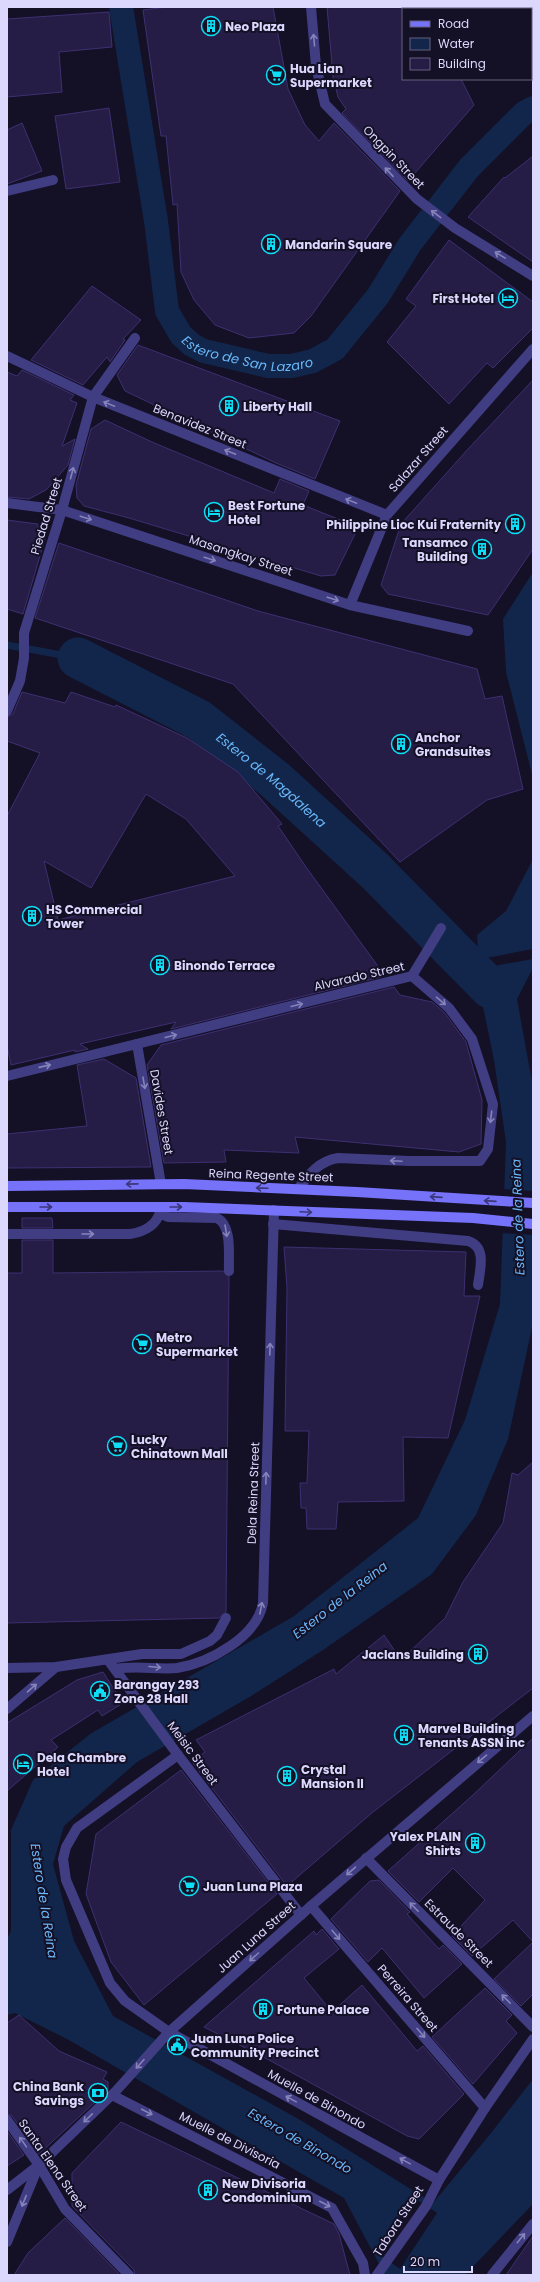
<svg xmlns="http://www.w3.org/2000/svg" width="540" height="2282" font-family="Poppins,sans-serif">
  <style>
    .water { fill: #11264a }
    .pier { fill: #141026 }
    .lines { fill: none; stroke-linecap: round; stroke-linejoin: round }
    .stream { stroke: #11264a; stroke-width: 7 }
    .canal { stroke: #11264a; stroke-width: 24 }
    .river { stroke: #11264a; stroke-width: 41 }
    .building { fill: #261d46; stroke: #3d3071; fill-rule: evenodd }
    .service { stroke: #403d83; stroke-width: 10 }
    .minor { stroke: #403d83; stroke-width: 10 }
    .secondary { stroke: #7672f9; stroke-width: 10 }
    .oneway { stroke: #8682ba }
    .oneway2 { stroke: #3b377a }
    .labels { text-anchor: middle; dominant-baseline: central; stroke-width: 4; stroke-linejoin: round; paint-order: stroke }
    .poi-label { font-size: 12px; font-weight: bold; fill: #dcd7fd; stroke: #141026; text-anchor: start }
    .street-label { font-size: 12px; fill: #dcd7fd; stroke: #141026 }
    .water-label { font-size: 13px; font-style: italic; fill: #6ab7f9; stroke: #141026 }
  </style>
  <rect width="100%" height="100%" fill="#141026"/>
  <g class="water">
    <path d="M533,572V778L506,672L503,619Z"/>
    <path d="M533,859V968L517,999L533,1087V1323L508,1439L476,1515L432,1574L323,1650L253,1695L137,1762L64,1826L53,1864L74,1941L113,2016L302,2121L433,2203L491,2133L533,2079V2204L465,2275H385L344,2198L67,2039L15,2013L7,2015V1939L11,1931V1830L33,1780L90,1734L294,1616L418,1518L465,1420L500,1304L506,1142L494,1060L481,997L477,935L506,911Z"/>
  </g>
  <g class="pier">
    <path d="M533,949V959L477,969L476,960Z"/>
    <path d="M502,1189L533,1191V1235L501,1233Z"/>
    <path d="M413,2197L437,2213L400,2269L376,2252Z"/>
  </g>
  <g class="lines">
    <path class="stream" d="M7,645L78,658"/>
    <path class="canal" id="s1" d="M121,7L156,221L167,311L181,335L192,345L204,351L268,366H292L313,361L335,349L378,296L410,244L469,168L524,113L533,108"/>
    <path class="river" id="s2" d="M78,658L199,720L274,779L375,871L490,988"/>
  </g>
  <g class="building">
    <path d="M167,7H273L288,89L305,125L319,141L334,123L400,191L311,316L294,333L249,338L215,325L194,300L181,272L177,204L173,205L166,136H161L143,10Z"/>
    <path d="M327,7H403V79H461L474,105L408,181L342,113L346,109L338,97L333,77Z"/>
    <path d="M109,12L112,47L59,52L62,92L7,97V19Z"/>
    <path d="M109,108L120,182L66,189L55,116Z"/>
    <path d="M22,123L42,171L7,184V130Z"/>
    <path d="M533,156V262L468,217L504,177L505,178Z"/>
    <path d="M449,240L533,302V328L493,368L487,363L449,404L387,342L416,306L406,299Z"/>
    <path d="M92,286L141,320L123,339L125,340L110,362L107,357L83,385L31,360Z"/>
    <path d="M138,345L340,421L315,479L276,463L125,391L117,375Z"/>
    <path d="M22,370L74,395L70,400L77,403L62,446L75,439L68,465L46,490L29,499L7,497V372L17,376Z"/>
    <path d="M533,380V549L488,615L388,594L381,585L401,524L468,449Z"/>
    <path d="M105,420L152,442L274,493L280,479L309,491L303,505L348,523L356,532L335,575L321,576L129,518L84,506L77,498L76,485L91,429Z"/>
    <path d="M7,520L38,524V528L42,530L41,534L46,535L23,614L7,609Z"/>
    <path d="M59,543L258,611L477,669L485,699L502,696L523,789L487,800L400,862L233,684L35,618Z"/>
    <path d="M22,692L65,703L71,692L115,707L116,705L187,738L238,772L282,824L278,826L306,867L385,976L171,1029L176,1022L80,1044L88,1049L75,1052V1050L11,1065L7,1046V816L40,753L7,741V717L13,714ZM146,794L186,819L235,876L58,920L44,861L91,888Z"/>
    <path d="M394,987L400,995L432,1002L444,1012L466,1042L482,1100L481,1144L459,1152L295,1137L299,1153L224,1150L226,1162L164,1163L147,1065L161,1045Z"/>
    <path d="M104,1059L136,1078L151,1167L7,1168V1134L87,1126L77,1065Z"/>
    <path d="M22,1218H52L53,1228H22Z"/>
    <path d="M22,1240H53V1273L223,1271L229,1277L226,1612L219,1618L7,1623V1273H22Z"/>
    <path d="M284,1247L466,1252L464,1296H480L448,1438L403,1437L404,1501L338,1502L336,1529H307L306,1508H301L300,1483H307L309,1431H285L287,1288Z"/>
    <path d="M533,1462V1688L373,1812L287,1886L192,1762L205,1752L196,1740L334,1669L336,1674L384,1635L401,1660L445,1618L463,1582L503,1523L512,1473L518,1475Z"/>
    <path d="M103,1672L123,1703L102,1716L98,1710L51,1740L58,1747L7,1791V1723L77,1680Z"/>
    <path d="M533,1738V1942L513,1920L472,1956L452,1936L485,1900L453,1868L419,1902L388,1871L473,1795Z"/>
    <path d="M181,1770L277,1894L144,2005L111,1962L86,1894L96,1834Z"/>
    <path d="M379,1880L410,1912L407,1914L439,1949L443,1945L462,1964L424,1998L382,1948L368,1962L331,1919L370,1881Z"/>
    <path d="M322,1929L339,1949L304,1978L332,2012L362,1985L417,2051L423,2046L464,2094L419,2139L407,2136L269,2060L204,2027L314,1931L316,1935Z"/>
    <path d="M533,1942V1994L521,2006L494,1979Z"/>
    <path d="M485,1988L512,2015L506,2021L517,2033L473,2084L432,2037Z"/>
    <path d="M19,2015L59,2051L107,2072L103,2079L108,2082V2090L39,2154L12,2116L7,2114V2023Z"/>
    <path d="M121,2122L334,2224L339,2234L350,2275H135L134,2270L72,2206V2173Z"/>
    <path d="M7,2131L24,2155L7,2166Z"/>
    <path d="M65,2218L120,2275H14L28,2253Z"/>
    <path d="M533,2236V2275H506Z"/>
  </g>
  <g class="lines">
    <g class="service">
      <path d="M7,191L53,180"/>
      <path d="M7,711L20,681L24,658V633L62,510"/>
      <path d="M159,1207L161,1214L168,1217L217,1218C233,1226 228,1257 229,1271"/>
      <path d="M273,1224L468,1241C487,1247 480,1269 478,1285"/>
      <path d="M7,1234H130C143,1232 156,1226 160,1212"/>
      <path d="M7,1668L56,1667L142,1654H181L210,1641L217,1635L226,1618"/>
      <path d="M7,1709L56,1667"/>
      <path d="M169,2032L125,2001L110,1983L66,1880L63,1859L66,1847L77,1828L178,1755"/>
    </g>
    <g class="minor">
      <path d="M311,7L316,66L325,104L417,199L455,228L533,276"/>
      <path d="M7,356L93,397L387,515"/>
      <path d="M7,503L62,510L350,605L468,631"/>
      <path d="M62,510L93,397L135,338"/>
      <path d="M350,605L387,515L533,349"/>
      <path d="M412,976L441,928"/>
      <path d="M137,1044L161,1184"/>
      <path d="M7,1076L412,976"/>
      <path d="M298,1189C309,1174 319,1161 338,1158L409,1161H480L488,1149L493,1104L472,1039L449,1008L412,976"/>
      <path d="M108,1660L178,1755L301,1915"/>
      <path d="M116,1669C138,1665 157,1670 177,1668C209,1663 257,1637 263,1603L274,1210"/>
      <path d="M366,1858L533,2027"/>
      <path d="M311,1906L485,2108"/>
      <path d="M169,2032L439,2180"/>
      <path d="M112,2095L332,2208L363,2263L365,2275"/>
      <path d="M7,2120L39,2165L65,2209L129,2275"/>
      <path d="M7,2190L39,2165L116,2091L169,2032L311,1906L533,1716"/>
      <path d="M7,2242L38,2167"/>
      <path d="M377,2275L426,2206L439,2180L485,2108L533,2039"/>
      <path d="M492,2275L533,2224"/>
    </g>
    <g class="secondary">
      <path d="M7,1186L184,1184L357,1192L533,1203"/>
      <path d="M7,1207H184L473,1218L533,1224"/>
    </g>
  </g>
  <defs><path id="oneway-shaft" d="M-6 0H5M1.5-3L5.5 0L1.5 3" fill="none" stroke-width="1.6" stroke-linecap="round" stroke-linejoin="round"/></defs>
  <g class="oneway">
    <use href="#oneway-shaft" transform="translate(314 40) rotate(-95)"/>
    <use href="#oneway-shaft" transform="translate(389 172) rotate(-133)"/>
    <use href="#oneway-shaft" transform="translate(436 214) rotate(-143)"/>
    <use href="#oneway-shaft" transform="translate(500 255) rotate(-149)"/>
    <use href="#oneway-shaft" transform="translate(109 404) rotate(-158)"/>
    <use href="#oneway-shaft" transform="translate(230 452) rotate(-158)"/>
    <use href="#oneway-shaft" transform="translate(72 473) rotate(-75)"/>
    <use href="#oneway-shaft" transform="translate(351 501) rotate(-158)"/>
    <use href="#oneway-shaft" transform="translate(86 518) rotate(18)"/>
    <use href="#oneway-shaft" transform="translate(210 559) rotate(18)"/>
    <use href="#oneway-shaft" transform="translate(333 599) rotate(18)"/>
    <use href="#oneway-shaft" transform="translate(441 1001) rotate(40)"/>
    <use href="#oneway-shaft" transform="translate(297 1005) rotate(-14)"/>
    <use href="#oneway-shaft" transform="translate(171 1036) rotate(-14)"/>
    <use href="#oneway-shaft" transform="translate(45 1066) rotate(-13)"/>
    <use href="#oneway-shaft" transform="translate(144 1083) rotate(80)"/>
    <use href="#oneway-shaft" transform="translate(491 1117) rotate(97)"/>
    <use href="#oneway-shaft" transform="translate(396 1161) rotate(-177)"/>
    <use href="#oneway-shaft" transform="translate(226 1231) rotate(81)"/>
    <use href="#oneway-shaft" transform="translate(88 1234)"/>
    <use href="#oneway-shaft" transform="translate(270 1349) rotate(-88)"/>
    <use href="#oneway-shaft" transform="translate(266 1478) rotate(-88)"/>
    <use href="#oneway-shaft" transform="translate(261 1608) rotate(-79)"/>
    <use href="#oneway-shaft" transform="translate(155 1667) rotate(5)"/>
    <use href="#oneway-shaft" transform="translate(32 1688) rotate(-41)"/>
    <use href="#oneway-shaft" transform="translate(482 1759) rotate(140)"/>
    <use href="#oneway-shaft" transform="translate(351 1871) rotate(139)"/>
    <use href="#oneway-shaft" transform="translate(414 1907) rotate(-135)"/>
    <use href="#oneway-shaft" transform="translate(336 1935) rotate(49)"/>
    <use href="#oneway-shaft" transform="translate(254 1957) rotate(138)"/>
    <use href="#oneway-shaft" transform="translate(506 1999) rotate(-135)"/>
    <use href="#oneway-shaft" transform="translate(421 2033) rotate(49)"/>
    <use href="#oneway-shaft" transform="translate(140 2064) rotate(132)"/>
    <use href="#oneway-shaft" transform="translate(291 2099) rotate(-151)"/>
    <use href="#oneway-shaft" transform="translate(147 2112) rotate(27)"/>
    <use href="#oneway-shaft" transform="translate(88 2118) rotate(136)"/>
    <use href="#oneway-shaft" transform="translate(23 2142) rotate(-125)"/>
    <use href="#oneway-shaft" transform="translate(405 2161) rotate(-151)"/>
    <use href="#oneway-shaft" transform="translate(24 2201) rotate(112)"/>
    <use href="#oneway-shaft" transform="translate(325 2204) rotate(27)"/>
    <use href="#oneway-shaft" transform="translate(521 2238) rotate(-51)"/>
  </g>
  <g class="oneway2">
    <use href="#oneway-shaft" transform="translate(132 1184) rotate(179)"/>
    <use href="#oneway-shaft" transform="translate(262 1188) rotate(-178)"/>
    <use href="#oneway-shaft" transform="translate(436 1197) rotate(-176)"/>
    <use href="#oneway-shaft" transform="translate(490 1201) rotate(-176)"/>
    <use href="#oneway-shaft" transform="translate(46 1207)"/>
    <use href="#oneway-shaft" transform="translate(176 1207)"/>
    <use href="#oneway-shaft" transform="translate(306 1212) rotate(3)"/>
  </g>
  <defs>
    <symbol id="building-ring" viewBox="-11 -11 22 22"><circle r="9.5" fill="#141026" stroke="#0cdef5" stroke-width="1.5"/><path d="M-4-6H4V6H1V3H-1V6H-4ZM-2.5-4.3h1.7v1.8h-1.7ZM.8-4.3h1.7v1.8H.8ZM-2.5-1h1.7V.8h-1.7ZM.8-1h1.7V.8H.8Z" fill="#0cdef5"/></symbol>
    <symbol id="supermarket-ring" viewBox="-11 -11 22 22"><circle r="9.5" fill="#141026" stroke="#0cdef5" stroke-width="1.5"/><path d="M-6-5.5h2.5l.6 2H6L4.5 2H-2.5L-4.4-4H-6ZM-1.5 3.2a1.3 1.3 0 1 0 .1 0ZM3 3.2a1.3 1.3 0 1 0 .1 0Z" fill="#0cdef5"/></symbol>
    <symbol id="hotel-ring" viewBox="-11 -11 22 22"><circle r="9.5" fill="#141026" stroke="#0cdef5" stroke-width="1.5"/><path d="M-6-4.5h1.5V1H6V5H4.5V3h-9V5H-6ZM-4 0a1.8 1.8 0 1 1 3.6 0ZM.5 0V-2.5h3Q6-2.5 6 0Z" fill="#0cdef5"/></symbol>
    <symbol id="civic-ring" viewBox="-11 -11 22 22"><circle r="9.5" fill="#141026" stroke="#0cdef5" stroke-width="1.5"/><path d="M-.6-6.5H3V-4.5H.6V-3L4-1V1h2V6H-6V1h2V-1L-.6-3ZM-1.2 2.5V6h2.4V2.5Z" fill="#0cdef5"/></symbol>
    <symbol id="bank-ring" viewBox="-11 -11 22 22"><circle r="9.5" fill="#141026" stroke="#0cdef5" stroke-width="1.5"/><path d="M-6-4H6V4H-6ZM0-2.3a2.3 2.3 0 1 0 0 4.6a2.3 2.3 0 1 0 0-4.6Z" fill="#0cdef5"/></symbol>
  </defs>
  <g fill-rule="evenodd">
    <use href="#building-ring" x="200" y="15" width="22" height="22"/>
    <use href="#supermarket-ring" x="265" y="64" width="22" height="22"/>
    <use href="#building-ring" x="260" y="233" width="22" height="22"/>
    <use href="#hotel-ring" x="497" y="287" width="22" height="22"/>
    <use href="#building-ring" x="218" y="395" width="22" height="22"/>
    <use href="#hotel-ring" x="203" y="501" width="22" height="22"/>
    <use href="#building-ring" x="504" y="513" width="22" height="22"/>
    <use href="#building-ring" x="471" y="538" width="22" height="22"/>
    <use href="#building-ring" x="390" y="733" width="22" height="22"/>
    <use href="#building-ring" x="21" y="905" width="22" height="22"/>
    <use href="#building-ring" x="149" y="954" width="22" height="22"/>
    <use href="#supermarket-ring" x="131" y="1333" width="22" height="22"/>
    <use href="#supermarket-ring" x="106" y="1435" width="22" height="22"/>
    <use href="#building-ring" x="467" y="1643" width="22" height="22"/>
    <use href="#civic-ring" x="89" y="1680" width="22" height="22"/>
    <use href="#building-ring" x="393" y="1724" width="22" height="22"/>
    <use href="#hotel-ring" x="12" y="1753" width="22" height="22"/>
    <use href="#building-ring" x="276" y="1765" width="22" height="22"/>
    <use href="#building-ring" x="464" y="1832" width="22" height="22"/>
    <use href="#supermarket-ring" x="178" y="1875" width="22" height="22"/>
    <use href="#building-ring" x="252" y="1998" width="22" height="22"/>
    <use href="#civic-ring" x="166" y="2034" width="22" height="22"/>
    <use href="#bank-ring" x="87" y="2082" width="22" height="22"/>
    <use href="#building-ring" x="197" y="2179" width="22" height="22"/>
  </g>
  <g class="labels">
    <g class="poi-label">
      <text x="225" y="26">Neo Plaza</text>
      <text x="290" y="68">Hua Lian<tspan x="290" dy="14">Supermarket</tspan></text>
      <text x="285" y="244">Mandarin Square</text>
      <text x="494" y="298" text-anchor="end">First Hotel</text>
      <text x="243" y="406">Liberty Hall</text>
      <text x="228" y="505">Best Fortune<tspan x="228" dy="14">Hotel</tspan></text>
      <text x="501" y="524" text-anchor="end">Philippine Lioc Kui Fraternity</text>
      <text x="468" y="542" text-anchor="end">Tansamco<tspan x="468" dy="14">Building</tspan></text>
      <text x="415" y="737">Anchor<tspan x="415" dy="14">Grandsuites</tspan></text>
      <text x="46" y="909">HS Commercial<tspan x="46" dy="14">Tower</tspan></text>
      <text x="174" y="965">Binondo Terrace</text>
      <text x="156" y="1337">Metro<tspan x="156" dy="14">Supermarket</tspan></text>
      <text x="131" y="1439">Lucky<tspan x="131" dy="14">Chinatown Mall</tspan></text>
      <text x="464" y="1654" text-anchor="end">Jaclans Building</text>
      <text x="114" y="1684">Barangay 293<tspan x="114" dy="14">Zone 28 Hall</tspan></text>
      <text x="418" y="1728">Marvel Building<tspan x="418" dy="14">Tenants ASSN inc</tspan></text>
      <text x="37" y="1757">Dela Chambre<tspan x="37" dy="14">Hotel</tspan></text>
      <text x="301" y="1769">Crystal<tspan x="301" dy="14">Mansion II</tspan></text>
      <text x="461" y="1836" text-anchor="end">Yalex PLAIN<tspan x="461" dy="14">Shirts</tspan></text>
      <text x="203" y="1886">Juan Luna Plaza</text>
      <text x="277" y="2009">Fortune Palace</text>
      <text x="191" y="2038">Juan Luna Police<tspan x="191" dy="14">Community Precinct</tspan></text>
      <text x="84" y="2086" text-anchor="end">China Bank<tspan x="84" dy="14">Savings</tspan></text>
      <text x="222" y="2183">New Divisoria<tspan x="222" dy="14">Condominium</tspan></text>
    </g>
    <g class="street-label">
      <text transform="translate(394 157) rotate(46)">Ongpin Street</text>
      <text transform="translate(200 426) rotate(22)">Benavidez Street</text>
      <text transform="translate(418 459) rotate(-49)">Salazar Street</text>
      <text transform="translate(46 516) rotate(-73)">Piedad Street</text>
      <text transform="translate(241 555) rotate(18)">Masangkay Street</text>
      <text transform="translate(359 976) rotate(-13)">Alvarado Street</text>
      <text transform="translate(162 1112) rotate(80)">Davides Street</text>
      <text transform="translate(271 1175) rotate(2)">Reina Regente Street</text>
      <text transform="translate(253 1493) rotate(-88)">Dela Reina Street</text>
      <text transform="translate(193 1753) rotate(53)">Meisic Street</text>
      <text transform="translate(459 1933) rotate(45)">Estraude Street</text>
      <text transform="translate(256 1937) rotate(-42)">Juan Luna Street</text>
      <text transform="translate(408 1998) rotate(49)">Perreira Street</text>
      <text transform="translate(317 2099) rotate(29)">Muelle de Binondo</text>
      <text transform="translate(230 2140) rotate(27)">Muelle de Divisoria</text>
      <text transform="translate(53 2165) rotate(55)">Santa Elena Street</text>
      <text transform="translate(398 2221) rotate(-57)">Tabora Street</text>
    </g>
    <g class="water-label">
      <text stroke="none"><textPath href="#s1" startOffset="407">Estero de San Lazaro</textPath></text>
      <text stroke="none"><textPath href="#s2" startOffset="230">Estero de Magdalena</textPath></text>
      <text transform="translate(518 1217) rotate(-92)">Estero de la Reina</text>
      <text transform="translate(340 1600) rotate(-38)">Estero de la Reina</text>
      <text transform="translate(44 1901) rotate(81)">Estero de la Reina</text>
      <text transform="translate(300 2141) rotate(30)">Estero de Binondo</text>
    </g>
  </g>
  <rect width="540" height="2282" fill="none" stroke="#dcd7fd" stroke-width="16"/>
  <rect x="402" y="8" width="130" height="72" fill="#141026" stroke="#64607c"/>
  <rect x="410" y="21" width="20" height="6" fill="#7672f9" stroke="#64607c"/>
  <text x="438" y="28" font-size="12" fill="#dcd7fd">Road</text>
  <rect x="410" y="38" width="20" height="12" fill="#11264a" stroke="#64607c"/>
  <text x="438" y="48" font-size="12" fill="#dcd7fd">Water</text>
  <rect x="410" y="58" width="20" height="12" fill="#261d46" stroke="#64607c"/>
  <text x="438" y="68" font-size="12" fill="#dcd7fd">Building</text>
  <path d="M404 2266v6h68v-6" fill="none" stroke="#dcd7fd" stroke-width="2"/>
  <text x="410" y="2266" font-size="12" fill="#dcd7fd" stroke="#141026" stroke-width="3" paint-order="stroke">20 m</text>
</svg>
